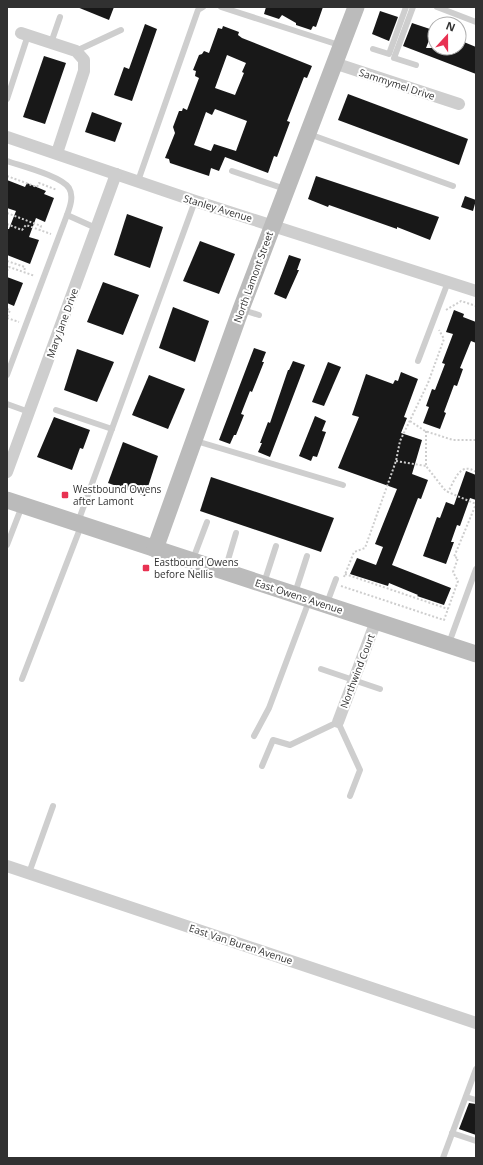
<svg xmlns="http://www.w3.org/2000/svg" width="483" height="1165" font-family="'Open Sans',sans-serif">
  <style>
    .building { fill: #181818; fill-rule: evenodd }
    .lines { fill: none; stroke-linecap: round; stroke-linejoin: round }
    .path { stroke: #cecece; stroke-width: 2; stroke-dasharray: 2 2; stroke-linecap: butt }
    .lane { stroke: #cecece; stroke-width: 6 }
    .street { stroke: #cecece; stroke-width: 12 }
    .secondary { stroke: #bbb; stroke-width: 17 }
    .poi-dot { fill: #e83252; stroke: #fff; stroke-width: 1.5 }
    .labels { text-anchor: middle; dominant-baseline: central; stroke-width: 4; stroke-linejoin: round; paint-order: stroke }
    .street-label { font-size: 10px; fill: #313131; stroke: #fff }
    .poi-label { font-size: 10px; fill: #313131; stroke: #fff; text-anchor: start }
  </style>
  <rect width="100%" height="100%" fill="#fff"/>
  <g class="building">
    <path d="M77,7H114L109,20Z"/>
    <path d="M266,7H323L316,27L313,26L311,30L296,25V23L282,15L279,19L264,14Z"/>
    <path d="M380,11L398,17L389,41L372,34Z"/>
    <path d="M412,23L433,30L426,48H459V40L476,47V74L403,46Z"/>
    <path d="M145,24L157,29L132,101L114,95L124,67L129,69Z"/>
    <path d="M223,26L239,32L238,35L242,38L312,66L307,78L304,77L287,121L290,122L277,157L274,156L268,173L225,157L219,171L211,168L209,176L170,163L169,159L165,158L175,133L173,127L179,111H182L183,108L187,110L199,78L195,76L196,71L193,70L199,55L202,54L204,51L209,53L218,28L222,29ZM227,55L246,63L242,72L244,73L235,95L215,88ZM215,109L247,121L236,151L214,144L211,151L194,145L206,112L212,115Z"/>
    <path d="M44,56L66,63L45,124L23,117Z"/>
    <path d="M348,94L468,139L459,165L338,120Z"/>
    <path d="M92,112L122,123L115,142L85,132Z"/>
    <path d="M316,176L439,217L430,240L397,227V229L329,205L328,207L308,199Z"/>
    <path d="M7,180L25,187L27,183L46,191L44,194L54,198L45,222L36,218L29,237L39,240L30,264L7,255V229H9L16,211L7,208Z"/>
    <path d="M465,196L476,200L473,211L461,207Z"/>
    <path d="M127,214L163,227L150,268L114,255Z"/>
    <path d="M200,241L235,254L219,294L183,281Z"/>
    <path d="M289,255L301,259L297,270H299L286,299L274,294Z"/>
    <path d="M7,277L23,283L14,306L7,303Z"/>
    <path d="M103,282L139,295L123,335L87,322Z"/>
    <path d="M173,307L209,321L195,362L159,348Z"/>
    <path d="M454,310L464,314L463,317L476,322V343L471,341L460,368L463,369L457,386L454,385L444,412L446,413L440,429L423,423L429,407L426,406L432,389L435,390L445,364L442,363L453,334L446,332Z"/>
    <path d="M254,348L266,352L262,362H264L252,392L250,391L241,414L244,415L236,435H234L230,444L219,440Z"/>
    <path d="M77,349L114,362L97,402L64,390Z"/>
    <path d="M293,361L305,365L270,457L258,452L262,443H260L268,422L270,423L288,370H289Z"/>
    <path d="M328,362L341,367L324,406L312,402Z"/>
    <path d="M401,372L418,379L404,417L407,418L401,433L422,440L412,474L428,480L421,499L418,498L392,565L451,588L444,605L417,596L418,595L389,583L388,586L350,574L357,558L376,565L383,547L375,544L397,489L338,468L359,417L352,415L366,374L393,384L395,380L398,381Z"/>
    <path d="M149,375L185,389L168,429L132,415Z"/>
    <path d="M315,416L326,421L322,431L326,432L317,457L313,456L311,461L299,456Z"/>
    <path d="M54,417L90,430L83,449L80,448L72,470L37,457Z"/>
    <path d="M123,442L158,456L145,496L108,483Z"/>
    <path d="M466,471L476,475V500L470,498L460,526L457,525L451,542H454L446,564L423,556L437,517L440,518L446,502L454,505Z"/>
    <path d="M211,477L334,518L321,552L200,511Z"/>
    <path d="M469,1103L476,1104V1135L459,1129Z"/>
  </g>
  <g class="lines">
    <g class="path">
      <path d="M7,176L37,187L39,183L57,190"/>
      <path d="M7,213L41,226L40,230"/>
      <path d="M7,224L22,230L26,225L51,234"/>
      <path d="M7,261L25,267L24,272"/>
      <path d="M7,271L9,267L35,276"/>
      <path d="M7,309L10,310L7,318"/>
      <path d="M446,310L461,301L476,306"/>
      <path d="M7,318L19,322"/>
      <path d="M410,421L425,431L453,440H476"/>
      <path d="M426,431V466L444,489L448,492"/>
      <path d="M396,461L426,466"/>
      <path d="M476,472C460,461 455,480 448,492L476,504"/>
      <path d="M345,574L448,609"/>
      <path d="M344,577L354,552L365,548L396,461L400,441L428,383L444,339L439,330"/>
      <path d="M341,586L444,620L458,581L453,572L458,558L454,557L476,504"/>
    </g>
    <g class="lane">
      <path d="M221,7L339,45"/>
      <path d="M413,7L394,58L416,65"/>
      <path d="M437,7L476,22"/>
      <path d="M51,43L60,17"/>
      <path d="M373,49L389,54L406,7"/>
      <path d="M76,51L121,30"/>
      <path d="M7,99L28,35"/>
      <path d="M309,134L453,186"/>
      <path d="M7,161C21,166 61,176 69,188C74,196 70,207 67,215L7,375"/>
      <path d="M232,171L285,189"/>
      <path d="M138,181L198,10L203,7"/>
      <path d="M67,215L96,228"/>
      <path d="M243,310L259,315"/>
      <path d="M418,361L448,282"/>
      <path d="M7,404L29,412"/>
      <path d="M56,410L112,429"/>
      <path d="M196,441L343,485"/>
      <path d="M78,522L195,201"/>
      <path d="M7,545L22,506"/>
      <path d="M193,559L207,522"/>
      <path d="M225,570L236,533"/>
      <path d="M264,583L276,546"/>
      <path d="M295,593L307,556"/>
      <path d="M327,603L336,579"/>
      <path d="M449,643L476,569"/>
      <path d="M321,669L380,689"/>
      <path d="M22,679L81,526"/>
      <path d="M254,736L269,708L309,601"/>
      <path d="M262,766L273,740L290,745L338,722L360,770L350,796"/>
      <path d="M29,873L53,806"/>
      <path d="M466,1097L476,1100"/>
      <path d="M452,1133L476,1141"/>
      <path d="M443,1158L476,1069"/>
    </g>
    <g class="street">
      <path d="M21,33L76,51L84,60V71L57,153"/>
      <path d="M334,63L459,104"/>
      <path d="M7,137L195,201L476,291"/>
      <path d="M7,472L116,174"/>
      <path d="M338,722L376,621"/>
      <path d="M7,866L476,1023"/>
    </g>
    <g class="secondary">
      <path d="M7,500L476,654"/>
      <path d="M155,549L241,309L356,7"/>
    </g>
  </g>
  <g class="poi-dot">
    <rect x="61" y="491" width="8" height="8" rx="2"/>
    <rect x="142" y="564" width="8" height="8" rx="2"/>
  </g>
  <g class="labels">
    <g class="street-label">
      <text transform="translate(397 84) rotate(18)">Sammymel Drive</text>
      <text transform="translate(218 208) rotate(17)">Stanley Avenue</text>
      <text transform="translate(253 277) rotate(-70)">North Lamont Street</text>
      <text transform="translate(62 323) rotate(-70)">Mary Jane Drive</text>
      <text transform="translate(299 596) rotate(18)">East Owens Avenue</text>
      <text transform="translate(357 671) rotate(-69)">Northwind Court</text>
      <text transform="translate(241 944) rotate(18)">East Van Buren Avenue</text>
    </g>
    <g class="poi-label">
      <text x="73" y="489">Westbound Owens<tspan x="73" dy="12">after Lamont</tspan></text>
      <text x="154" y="562">Eastbound Owens<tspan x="154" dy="12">before Nellis</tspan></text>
    </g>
  </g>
  <rect width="483" height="1165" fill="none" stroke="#313131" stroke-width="16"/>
  <g transform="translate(447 36) rotate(21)"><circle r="19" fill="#ffffff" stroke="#adadad"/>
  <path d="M0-3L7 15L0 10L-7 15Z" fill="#e83252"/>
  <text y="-6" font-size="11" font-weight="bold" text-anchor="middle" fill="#313131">N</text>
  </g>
</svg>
